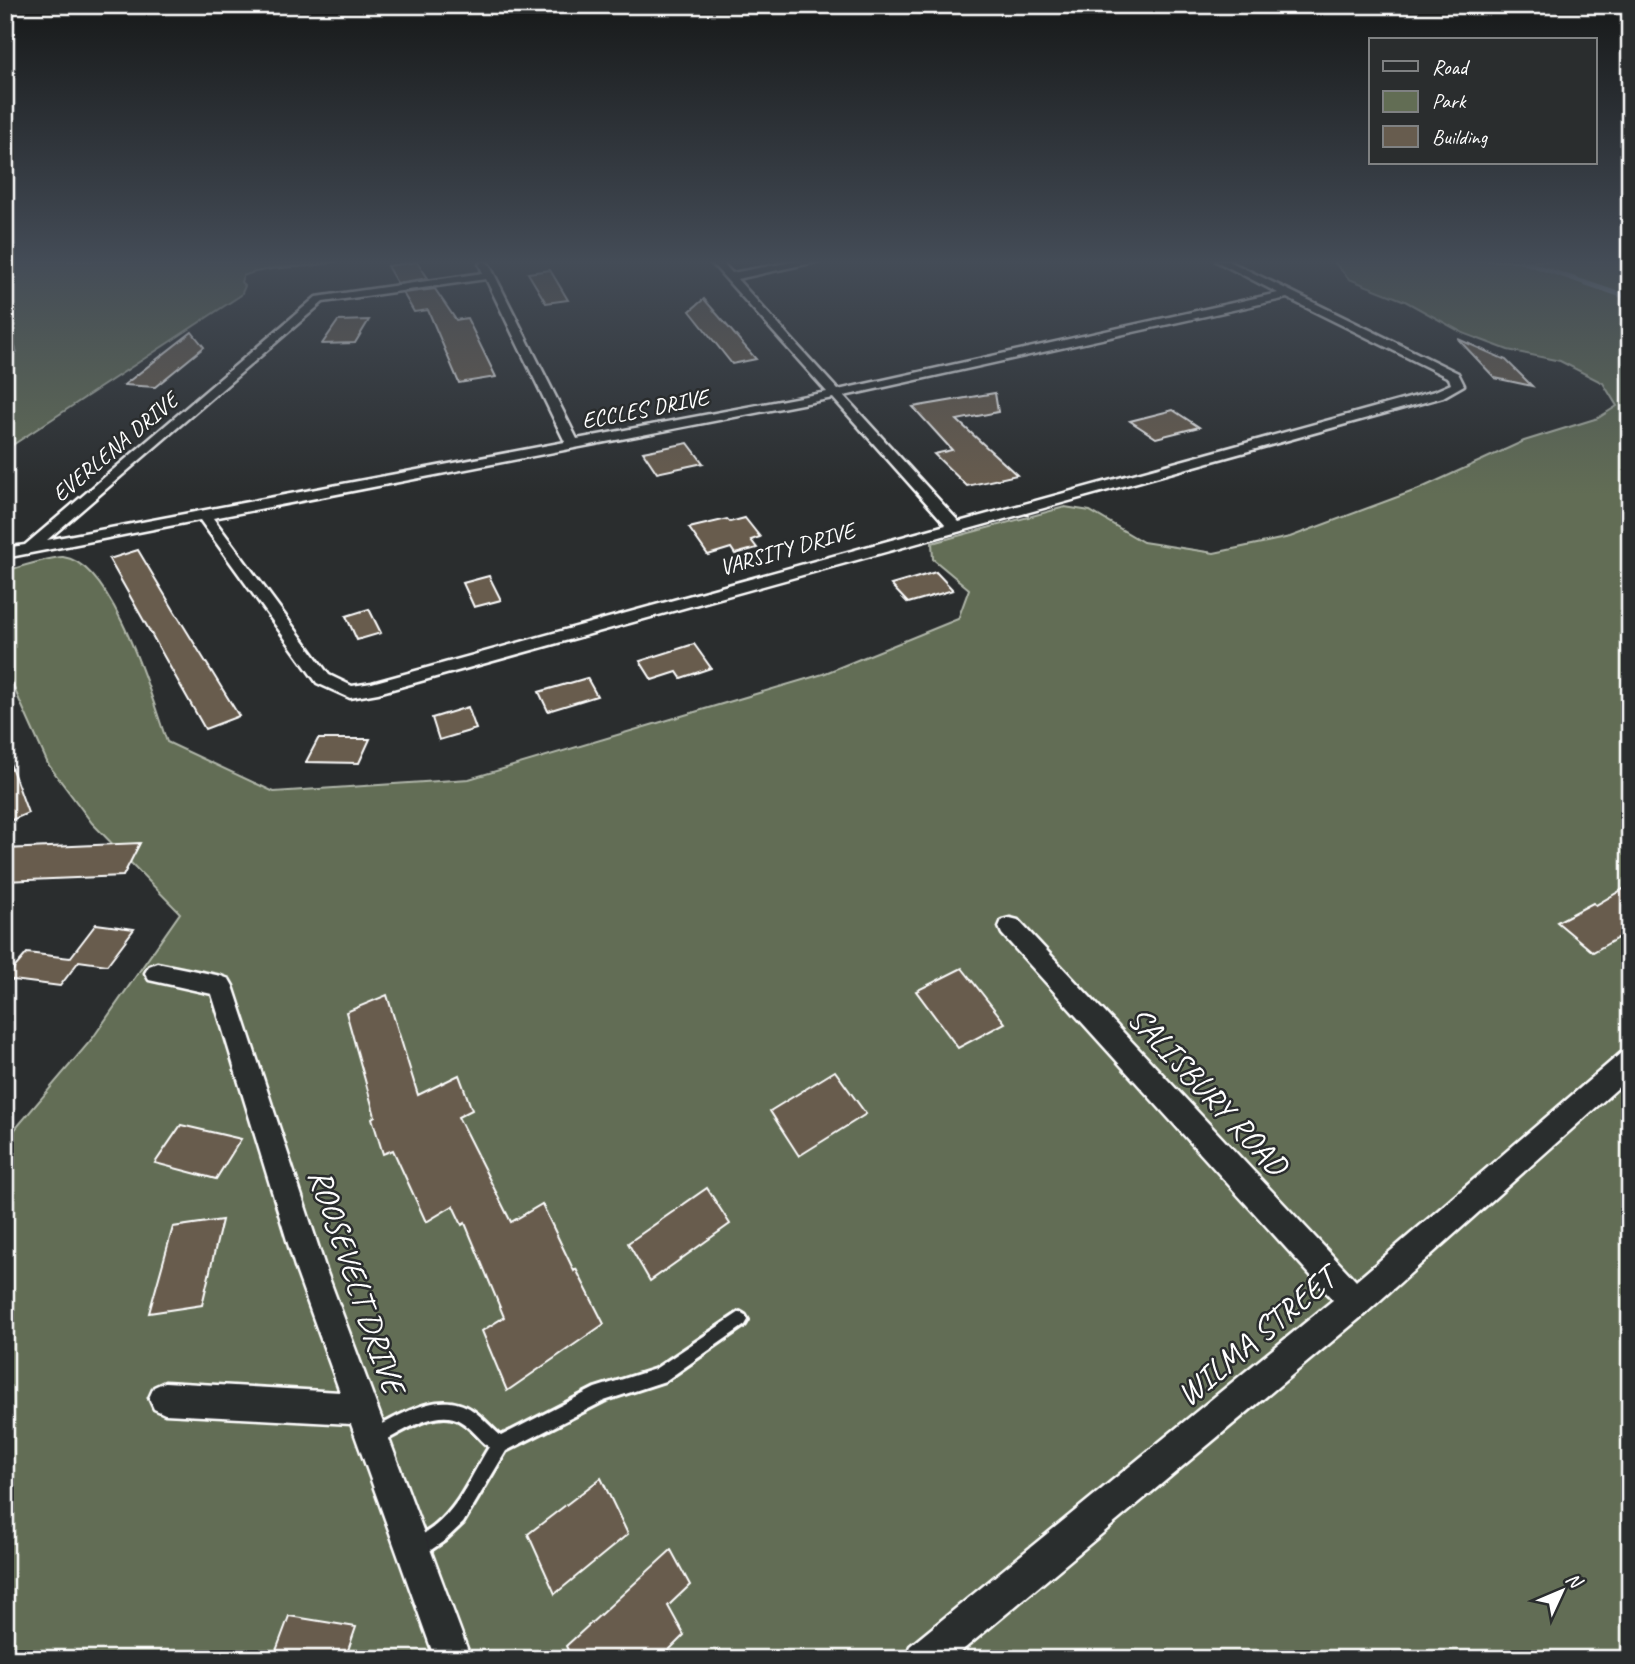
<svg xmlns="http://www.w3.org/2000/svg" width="1635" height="1664" font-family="Caveat,sans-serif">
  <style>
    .green { fill: #626d54; stroke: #b0b6aa; stroke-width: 2 }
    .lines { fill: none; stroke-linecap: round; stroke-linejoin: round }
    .stream { stroke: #96a4ac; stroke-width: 4.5 }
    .building { fill: #675c4e; stroke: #fff; stroke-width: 2 }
    .service-casing { stroke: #fff; stroke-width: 6 }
    .minor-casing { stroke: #fff; stroke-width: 5 }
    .service { fill: #2a2d2e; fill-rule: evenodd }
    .minor { fill: #2a2d2e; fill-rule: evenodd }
    .labels { text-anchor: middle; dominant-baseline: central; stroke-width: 5; stroke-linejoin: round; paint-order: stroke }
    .far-street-label { font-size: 23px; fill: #fff; stroke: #2a2d2e }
    .near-street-label { font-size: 33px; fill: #fff; stroke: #2a2d2e }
  </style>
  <rect width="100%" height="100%" fill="#2a2d2e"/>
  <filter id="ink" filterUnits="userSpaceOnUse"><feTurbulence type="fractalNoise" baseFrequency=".0143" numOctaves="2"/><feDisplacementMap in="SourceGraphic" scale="14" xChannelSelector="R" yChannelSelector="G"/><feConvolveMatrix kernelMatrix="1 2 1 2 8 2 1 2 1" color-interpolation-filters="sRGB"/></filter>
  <g filter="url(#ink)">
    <g class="green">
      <path d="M5,261H338C307,270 274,264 243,276L241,282L245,286L241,295L5,450V361L17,352L11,337L5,332Z"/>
      <path d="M1333,261H1630V1659H5V1141L92,1039L180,913L92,823L48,764L5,668V571C17,568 53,556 63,557C114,563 152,700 167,742L274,792L469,779L823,674L958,619L969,589L933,559L932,543L1065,507L1090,511L1143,542L1214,553L1290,537L1419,489L1524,441L1598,418L1617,406L1603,383L1560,361L1508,350L1463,333L1405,301L1349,279Z"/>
    </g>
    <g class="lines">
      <path class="stream" d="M1521,261L1630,298"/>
    </g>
    <g class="building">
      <path d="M417,262L428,278L397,283L387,266Z"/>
      <path d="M550,270L568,300L546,303L528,273Z"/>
      <path d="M435,289L456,320L467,318L496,377L459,383L428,310L414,312L403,293Z"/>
      <path d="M704,299L756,359L732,364L690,311Z"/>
      <path d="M369,320L355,343L322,344L338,321Z"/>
      <path d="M192,332L204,347L155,387L124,385Z"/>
      <path d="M1458,339L1506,360L1532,386L1495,378Z"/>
      <path d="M995,393L998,412L957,420L1017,475L967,486L934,454L952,450L913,407Z"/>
      <path d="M1173,410L1199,427L1156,438L1130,421Z"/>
      <path d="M688,443L703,463L657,473L643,452Z"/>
      <path d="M745,518L760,537L751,540L757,548L735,554L731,548L708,555L689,528L727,519L730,522Z"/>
      <path d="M138,550L175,612L239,716L205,729L109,559Z"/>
      <path d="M936,572L953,590L908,603L891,585Z"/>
      <path d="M489,576L501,600L474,607L463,583Z"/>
      <path d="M369,609L381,633L357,640L346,616Z"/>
      <path d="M694,644L711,668L681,678L677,672L652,680L640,661Z"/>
      <path d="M587,678L597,696L548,711L539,692Z"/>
      <path d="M468,707L476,729L439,740L432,718Z"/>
      <path d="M318,739H370L359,763L306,762Z"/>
      <path d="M8,758L28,813L5,823V759Z"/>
      <path d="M140,843L123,876L5,881V849Z"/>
      <path d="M1630,885V931L1593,952L1557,922L1593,903L1596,905Z"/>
      <path d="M96,924L134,929L107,965L79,961L60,986L5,979L27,953L70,958Z"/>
      <path d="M962,968L1005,1023L958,1048L916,991Z"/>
      <path d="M387,995L418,1095L459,1075L472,1110L458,1117L511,1222L542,1204L574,1271L576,1269L604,1324L507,1391L482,1331L504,1317L465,1223L462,1225L453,1206L426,1222L393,1150L383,1154L372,1118L375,1116L346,1012Z"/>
      <path d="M835,1071L866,1114L799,1156L770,1111Z"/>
      <path d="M181,1125L241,1139L216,1179L155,1163Z"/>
      <path d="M707,1188L730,1224L650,1281L628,1243Z"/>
      <path d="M222,1220L202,1305L149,1313L173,1227Z"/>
      <path d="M601,1478L628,1534L555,1594L528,1534Z"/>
      <path d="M671,1550L690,1585L668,1606L684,1635L660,1659H572L566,1646Z"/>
      <path d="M289,1616L356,1627L345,1659H273Z"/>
    </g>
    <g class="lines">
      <defs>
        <path id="service" d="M740,1312L745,1315L748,1320L745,1325L665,1381L604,1401L506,1451L463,1523L444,1541L422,1556L416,1559L410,1556L407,1550C412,1539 427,1533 436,1525C461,1504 472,1474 489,1447C479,1439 471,1427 460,1421C436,1406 398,1436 376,1445L370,1443L368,1437L370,1431C400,1416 439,1388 472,1410C483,1417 491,1428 501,1436L595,1388L655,1369Z"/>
        <g id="minor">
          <path d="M483,261L489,264L577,439L827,392L710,261H721L732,273L797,261H820L737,279L838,390L1278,293L1216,261H1229L1458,373L1464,385L1443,397L378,693L350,698L317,683L200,520L5,558V548L25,545L316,297L483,273L479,264ZM486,279L565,442L47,540L323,302ZM1287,298L1449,378L1451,384L1435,391L959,522L844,396ZM833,398L946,525L372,683L352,686L329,675L213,518Z"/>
          <path d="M1010,918L1018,920L1356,1281L1621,1053L1630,1050V1077L1366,1313L952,1659H905L910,1646L1333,1300L1002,934L999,927L1002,920Z"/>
          <path d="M157,963L221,976L229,979L233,986L326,1270L471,1659H435L351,1424L165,1414L154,1409L149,1398L154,1387L165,1382L340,1392L296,1270L212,994L149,980L145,973L149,966Z"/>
        </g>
      </defs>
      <use href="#service" class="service-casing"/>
      <use href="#minor" class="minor-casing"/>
      <use href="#service" class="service"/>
      <use href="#minor" class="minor"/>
    </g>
  </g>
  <linearGradient id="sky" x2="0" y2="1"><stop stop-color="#171919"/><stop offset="0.53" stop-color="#444c57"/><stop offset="1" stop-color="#444c57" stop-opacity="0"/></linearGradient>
  <rect width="1635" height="494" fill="url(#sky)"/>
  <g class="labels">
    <g class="far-street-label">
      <text transform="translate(645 409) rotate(-11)">ECCLES DRIVE</text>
      <text transform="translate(115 447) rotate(-40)">EVERLENA DRIVE</text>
      <text transform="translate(787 549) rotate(-16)">VARSITY DRIVE</text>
    </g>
    <g class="near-street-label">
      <text transform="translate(1208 1091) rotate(47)">SALISBURY ROAD</text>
      <text transform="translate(357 1281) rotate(71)">ROOSEVELT DRIVE</text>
      <text transform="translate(1256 1336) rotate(-40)">WILMA STREET</text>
    </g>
  </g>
  <rect width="1635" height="1664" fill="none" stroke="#2a2d2e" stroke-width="28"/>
  <rect x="14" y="14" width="1607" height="1636" fill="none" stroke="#fff" stroke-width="2.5" filter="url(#ink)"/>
  <rect x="1369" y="38" width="228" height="126" fill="#2a2d2e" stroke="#7f8182" stroke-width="2"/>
  <rect x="1383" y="61" width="35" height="10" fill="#2a2d2e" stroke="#7f8182" stroke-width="2"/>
  <text x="1432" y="74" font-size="21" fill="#ffffff">Road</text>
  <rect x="1383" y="91" width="35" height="21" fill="#626d54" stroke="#7f8182" stroke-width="2"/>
  <text x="1432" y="108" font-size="21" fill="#ffffff">Park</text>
  <rect x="1383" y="126" width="35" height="21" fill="#675c4e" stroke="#7f8182" stroke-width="2"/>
  <text x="1432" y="144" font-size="21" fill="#ffffff">Building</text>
  <g transform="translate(1562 1591) rotate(46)" stroke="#2a2d2e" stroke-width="5" paint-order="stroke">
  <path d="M0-5L12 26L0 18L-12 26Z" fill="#ffffff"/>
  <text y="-10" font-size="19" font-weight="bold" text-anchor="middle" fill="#ffffff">N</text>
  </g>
</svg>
